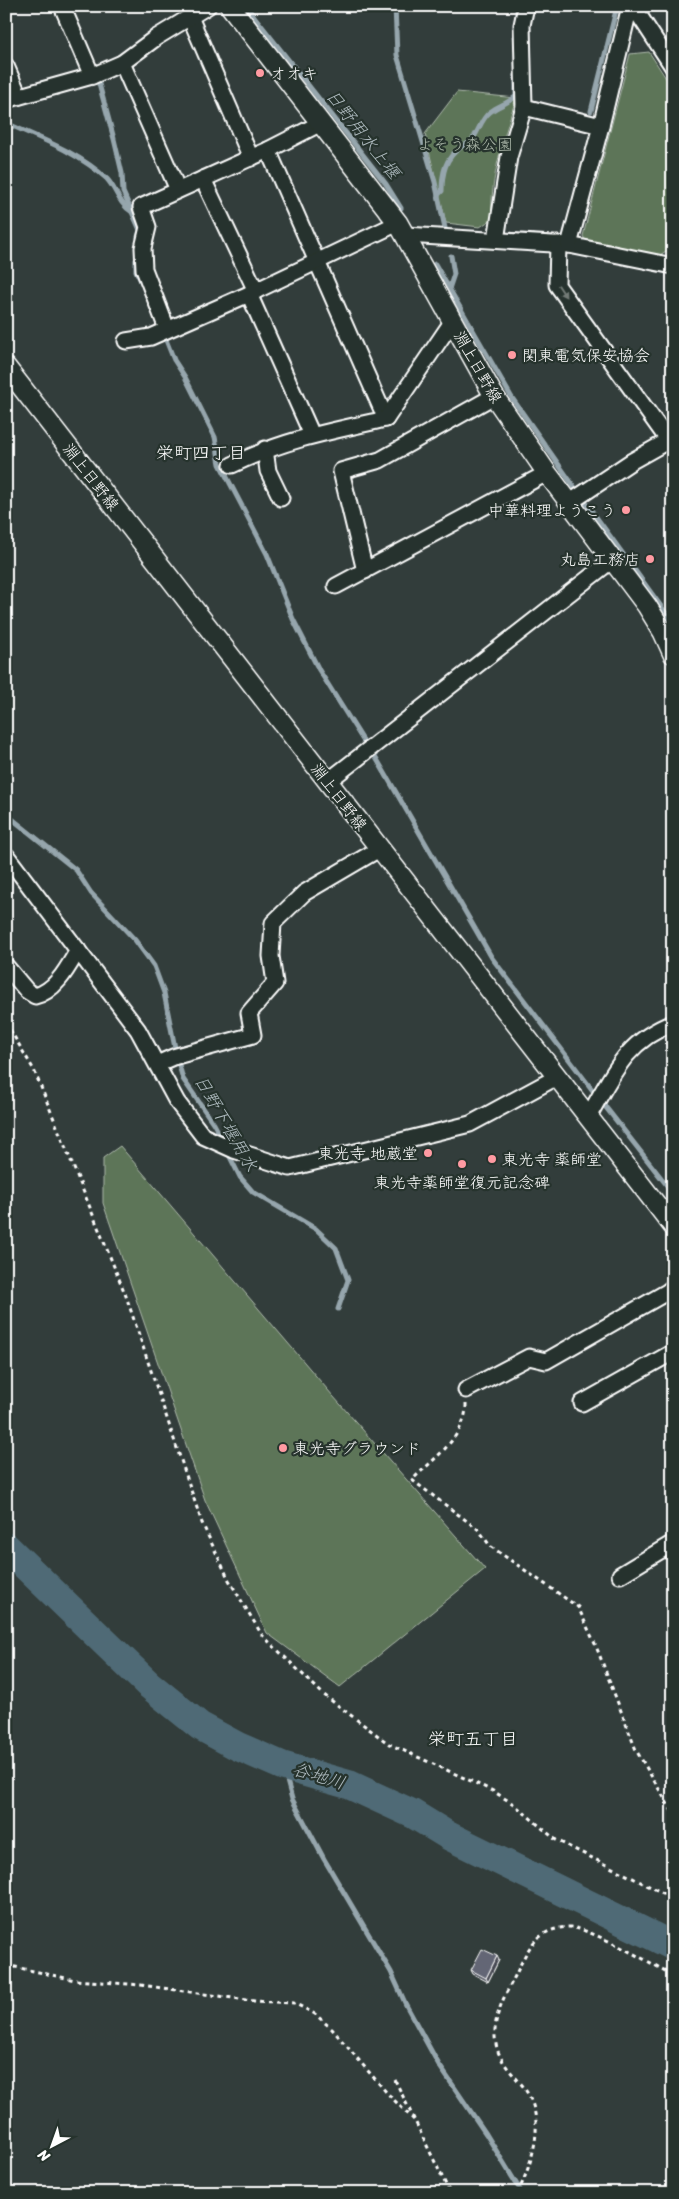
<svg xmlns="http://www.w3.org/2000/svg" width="679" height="2199" font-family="Sriracha,'Klee One',sans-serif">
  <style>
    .green { fill: #5d7458; stroke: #aebaac }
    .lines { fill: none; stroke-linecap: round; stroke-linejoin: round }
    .stream { stroke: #96a6ad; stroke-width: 5 }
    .river { stroke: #506b76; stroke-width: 29 }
    .minor-casing { stroke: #fff; stroke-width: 19 }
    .major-casing { stroke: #fff; stroke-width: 22 }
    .path { stroke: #fff; stroke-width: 3; stroke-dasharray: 4 4; stroke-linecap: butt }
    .minor { stroke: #26332d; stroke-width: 15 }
    .major { stroke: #26332d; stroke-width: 19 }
    .wall { fill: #555864; stroke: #fff }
    .shaded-wall { fill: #454751; stroke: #fff }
    .building { fill: #636674; stroke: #fff }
    .oneway { fill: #727a76 }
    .poi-dot { fill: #ff9aa2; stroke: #26332d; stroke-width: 2 }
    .labels { text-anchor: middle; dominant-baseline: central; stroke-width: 4.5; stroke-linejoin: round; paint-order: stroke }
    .poi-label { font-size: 16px; fill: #fff; stroke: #26332d; text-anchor: start }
    .park-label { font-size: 16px; fill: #aebaac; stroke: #26332d }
    .street-label { font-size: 16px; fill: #fff; stroke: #26332d }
    .water-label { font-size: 18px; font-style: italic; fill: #b0bcc1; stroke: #26332d }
    .neighbourhood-label { font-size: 18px; fill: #fff; stroke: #26332d }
  </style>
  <rect width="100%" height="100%" fill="#323d3b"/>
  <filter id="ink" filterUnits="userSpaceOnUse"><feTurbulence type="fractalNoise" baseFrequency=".02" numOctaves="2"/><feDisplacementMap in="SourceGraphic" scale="10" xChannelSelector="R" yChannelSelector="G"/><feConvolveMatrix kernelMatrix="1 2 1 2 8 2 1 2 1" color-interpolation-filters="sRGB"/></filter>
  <g filter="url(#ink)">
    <g class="green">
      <path d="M649,52L673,89V247L658,256L586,242L583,236L630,54Z"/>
      <path d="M457,92L516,98C505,135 489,179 492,219L480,227L446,223L425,134Z"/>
      <path d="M120,1146L333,1396L485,1569L340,1687L267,1633L205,1500L103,1203V1158Z"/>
    </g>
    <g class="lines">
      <g class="stream">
        <path d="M246,6L386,184L401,208"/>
        <path d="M395,6L397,55L435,182L445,228"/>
        <path d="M517,20V6"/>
        <path d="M99,84L114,139L122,173L123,192L140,230L138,237"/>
        <path d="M591,111L617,6"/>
        <path d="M6,123C41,139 78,152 107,179C117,190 118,203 132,212"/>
        <path d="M438,195L442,191C442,173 445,158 461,147C464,145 468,144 471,141C479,132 480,120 490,112C499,105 507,104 516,96V76"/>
        <path d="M136,260V271L142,283"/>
        <path d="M435,264L512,398L575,488"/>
        <path d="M449,289L454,274L451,256"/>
        <path d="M164,335L174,360L185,377L215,437L220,464L267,554L293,619L319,670L366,745"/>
        <path d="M586,503L673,623"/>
        <path d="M375,756L492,958L594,1092"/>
        <path d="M6,814L76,870L91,893L135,940L154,966L164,993L177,1058L183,1079L214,1124L223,1141"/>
        <path d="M604,1105L673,1193"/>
        <path d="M227,1151L240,1177L253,1192L316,1229L336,1248L348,1280L338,1309"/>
        <path d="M283,1766L292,1799L324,1859L391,1972L406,2005L439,2065L486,2134L522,2193"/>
      </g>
      <path class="river" d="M6,1547L148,1684L200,1726L237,1746L283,1766L350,1785L413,1814L449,1836L673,1946"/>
      <defs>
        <g id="minor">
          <path d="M62,6L92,76"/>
          <path d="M633,6L673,67"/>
          <path d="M190,17L251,158"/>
          <path d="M122,63L178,190"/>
          <path d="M6,66L19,96"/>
          <path d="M6,100L92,76L122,63L157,37L208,6"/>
          <path d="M524,107L601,126"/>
          <path d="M268,150L386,419"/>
          <path d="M203,179L256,291"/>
          <path d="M406,235L569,245L673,266"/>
          <path d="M496,240L509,157L524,107L522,25L526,6"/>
          <path d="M558,244L557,285L673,447"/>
          <path d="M569,245L601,126L630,6"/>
          <path d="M249,294L312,435"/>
          <path d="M167,329L144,269L143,248L148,227L141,207L268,150L321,123"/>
          <path d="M126,341L151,337L249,294L398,223"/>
          <path d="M265,449L268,471L281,498"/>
          <path d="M232,465C283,440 331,431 386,419L452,322"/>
          <path d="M569,503L632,461L673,438"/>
          <path d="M365,571L341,471L380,460L494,396"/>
          <path d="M336,586L547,473"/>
          <path d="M327,782L612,560"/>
          <path d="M6,855L138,1030L177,1102L203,1136L234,1150L290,1168L470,1124L557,1077"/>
          <path d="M6,966L27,991L35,996C56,991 68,967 78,950"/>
          <path d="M157,1064L173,1057L253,1035L249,1013L275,983L271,956L273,923L304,893L379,849"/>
          <path d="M588,1117C612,1076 625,1041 673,1023"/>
          <path d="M466,1390L529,1357L546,1361L667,1292L673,1287"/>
          <path d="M582,1403L673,1352"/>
          <path d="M620,1575L673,1543"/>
        </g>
        <g id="major">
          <path d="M230,6L398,223L494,396L547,473L647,606L663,632L673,654"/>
          <path d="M6,367L673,1226"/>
        </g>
      </defs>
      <use href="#minor" class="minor-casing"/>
      <use href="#major" class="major-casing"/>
      <g class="path">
        <path d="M6,1023L34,1070L126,1296L202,1523L229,1580L262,1635L324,1695L389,1744L493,1791L515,1805L556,1840L673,1898"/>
        <path d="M466,1404C467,1436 432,1460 412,1480L479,1530L490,1546L578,1607L596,1646L636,1750L673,1813"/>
        <path d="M6,1965L75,1980L141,1985L254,2001L294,2003L315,2014L332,2029L387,2093L414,2120"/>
        <path d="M395,2080L450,2193"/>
        <path d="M518,2193C533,2159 548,2118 522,2085C512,2073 499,2061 496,2044C491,2020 504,1997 515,1976C522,1962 528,1945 541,1936C549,1930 560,1927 570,1927C592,1929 650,1963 673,1975"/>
      </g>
      <use href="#minor" class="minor"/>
      <use href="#major" class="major"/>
    </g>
    <path class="wall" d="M499,1960L488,1982L473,1974L471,1970Z"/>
    <path class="shaded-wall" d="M497,1956L499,1960L488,1982L486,1978Z"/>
    <path class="building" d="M482,1949L497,1956L486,1978L471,1970Z"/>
    <defs><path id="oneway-solid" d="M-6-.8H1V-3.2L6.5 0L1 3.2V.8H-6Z" transform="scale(1.25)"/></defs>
    <use class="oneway" href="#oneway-solid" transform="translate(562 291) rotate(57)"/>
  </g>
  <g class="poi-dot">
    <circle cx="260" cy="73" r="5"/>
    <circle cx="512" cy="355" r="5"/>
    <circle cx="626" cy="510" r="5"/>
    <circle cx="650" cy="559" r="5"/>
    <circle cx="428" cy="1153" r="5"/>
    <circle cx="492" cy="1159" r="5"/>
    <circle cx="462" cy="1164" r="5"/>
    <circle cx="283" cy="1448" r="5"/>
  </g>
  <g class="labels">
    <g class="poi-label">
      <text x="270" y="73">オオキ</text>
      <text x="522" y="355">関東電気保安協会</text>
      <text x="616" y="510" text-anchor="end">中華料理ようこう</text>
      <text x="640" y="559" text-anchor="end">丸島工務店</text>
      <text x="418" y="1153" text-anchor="end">東光寺 地蔵堂</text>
      <text x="502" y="1159">東光寺 薬師堂</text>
      <text x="462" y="1182" text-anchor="middle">東光寺薬師堂復元記念碑</text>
      <text x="293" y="1448">東光寺グラウンド</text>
    </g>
    <g class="park-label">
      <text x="465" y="144">よそう森公園</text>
    </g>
    <g class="street-label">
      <text transform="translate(478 367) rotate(60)">淵上日野線</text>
      <text transform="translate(91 477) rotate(52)">淵上日野線</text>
      <text transform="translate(339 797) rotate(52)">淵上日野線</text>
    </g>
    <g class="water-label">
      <text transform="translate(363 134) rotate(52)">日野用水上堰</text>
      <text transform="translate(226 1123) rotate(60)">日野下堰用水</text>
      <text transform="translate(319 1776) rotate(17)">谷地川</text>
    </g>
    <g class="neighbourhood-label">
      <text x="201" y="453">栄町四丁目</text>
      <text x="473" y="1739">栄町五丁目</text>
    </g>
  </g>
  <rect width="679" height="2199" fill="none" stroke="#26332d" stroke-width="25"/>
  <rect x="12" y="12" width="654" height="2174" fill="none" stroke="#fff" stroke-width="2" filter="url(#ink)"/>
  <g transform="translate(52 2146) rotate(221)" stroke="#26332d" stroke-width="4" paint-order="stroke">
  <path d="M0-4L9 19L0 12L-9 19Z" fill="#ffffff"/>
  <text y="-8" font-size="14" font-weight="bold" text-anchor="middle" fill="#ffffff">N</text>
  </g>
</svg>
